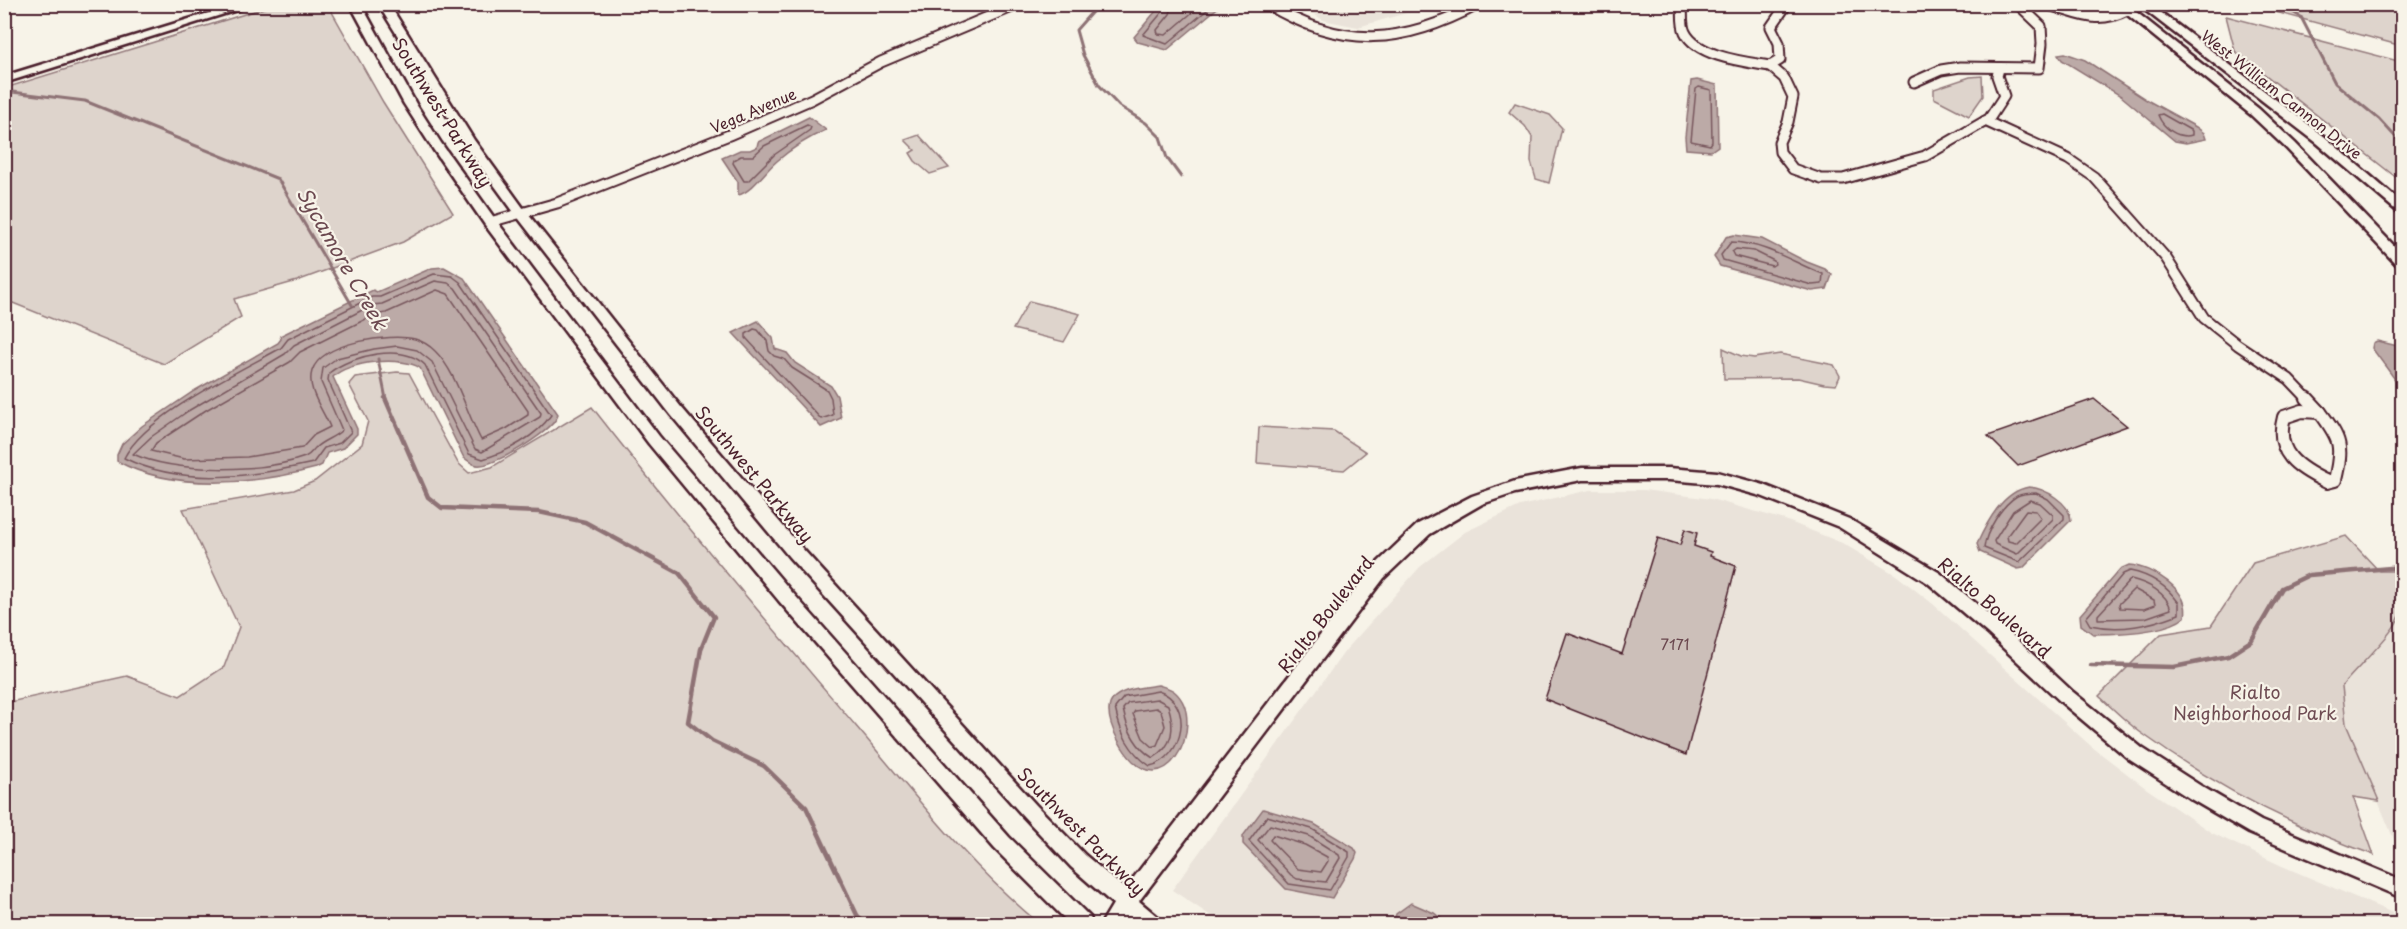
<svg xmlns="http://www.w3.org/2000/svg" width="2407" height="929" font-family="'Playpen Sans',sans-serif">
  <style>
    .built { fill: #eae3da }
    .green { fill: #ded4cc; stroke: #947a7c; stroke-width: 1.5 }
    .water { fill: #bcaaa7; stroke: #8e7275; stroke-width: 1.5 }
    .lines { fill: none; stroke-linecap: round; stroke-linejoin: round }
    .shore { stroke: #78575d; stroke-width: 1.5 }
    .stream-far1 { stroke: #8e7275; stroke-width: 3 }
    .stream { stroke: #8e7275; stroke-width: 4.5 }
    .building { fill: #ccbfb9; stroke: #4a1f2b; stroke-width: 1.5 }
    .street-far1-casing { stroke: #4a1f2b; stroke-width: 13 }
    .street-casing { stroke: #4a1f2b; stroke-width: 16 }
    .secondary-casing { stroke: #4a1f2b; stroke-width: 5 }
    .street-far1 { stroke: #f7f3e8; stroke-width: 9 }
    .street { stroke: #f7f3e8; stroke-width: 12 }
    .secondary { fill: #f7f3e8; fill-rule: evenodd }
    .labels { text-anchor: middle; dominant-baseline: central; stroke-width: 4.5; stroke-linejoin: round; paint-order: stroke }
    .far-street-label { font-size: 15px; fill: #4a1f2b; stroke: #f7f3e8 }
    .number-label { font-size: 15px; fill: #6a474e }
    .street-label { font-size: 18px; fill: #4a1f2b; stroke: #f7f3e8 }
    .park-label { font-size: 18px; fill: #6f4c53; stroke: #f7f3e8 }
    .water-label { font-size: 20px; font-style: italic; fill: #6c4950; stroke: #f7f3e8 }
  </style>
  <rect width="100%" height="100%" fill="#f7f3e8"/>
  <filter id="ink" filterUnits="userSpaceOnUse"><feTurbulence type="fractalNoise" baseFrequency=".0167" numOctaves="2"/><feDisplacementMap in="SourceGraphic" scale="12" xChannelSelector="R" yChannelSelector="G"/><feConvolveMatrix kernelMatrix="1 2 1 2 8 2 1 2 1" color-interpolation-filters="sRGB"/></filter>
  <g filter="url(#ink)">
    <g class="built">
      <path d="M1300,5H1434L1358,27L1323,20Z"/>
      <path d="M1590,490H1644L1711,499L1785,520L1842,543L1896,575L1933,604L2092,747L2147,789L2212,833L2282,866L2402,917V924H1223L1172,890L1345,651L1420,567L1465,532L1520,506Z"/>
      <path d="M2402,611V859L2346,724L2342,686L2357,667L2380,644Z"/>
    </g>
    <g class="green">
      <path d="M274,5H328L383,102L453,213L403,242L297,281L234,299L241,317L164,364L13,303H5V88Z"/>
      <path d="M2250,5H2392L2402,11V46Z"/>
      <path d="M2226,16L2402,62V182L2235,51Z"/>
      <path d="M1982,76L1983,96L1969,116L1934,98V89L1970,77Z"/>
      <path d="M1515,103L1550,115L1562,128L1549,183L1536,179L1531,162L1532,137L1525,126L1509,112Z"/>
      <path d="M919,135L949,168L930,174L915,161L910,153L915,150L905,140Z"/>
      <path d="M1029,301L1080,314L1064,342L1013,329Z"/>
      <path d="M1723,348L1741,356L1754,358L1780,354L1834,365L1840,376L1836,385L1824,384L1798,378L1724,379Z"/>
      <path d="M397,372L409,373L458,463L469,473L492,467L592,407C677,516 766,620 855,725C914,794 970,867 1040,924H5V703L127,676L180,696L224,667L239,627L183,509L294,490L315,481L362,444L368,421L349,384L355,377Z"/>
      <path d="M1259,427L1334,431L1366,452L1344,470L1257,463Z"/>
      <path d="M2346,536L2379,571H2402C2403,584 2404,597 2402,609C2400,629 2356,668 2342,686L2346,724L2379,801L2353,797L2374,855C2292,826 2210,783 2140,732C2125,721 2112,708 2099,696L2161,634L2211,626L2253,563Z"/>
    </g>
    <g class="water">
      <path d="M1161,5L1221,4V5L1167,50L1138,42L1134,37Z"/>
      <path d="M2065,53L2085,60L2145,99L2196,127L2204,133L2206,139L2186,143L2175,141L2121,96L2062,60L2058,54Z"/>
      <path d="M1697,80L1717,85L1718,146L1711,151L1686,149L1685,137L1691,81Z"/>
      <path d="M809,117L826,130C808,138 792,148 777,161C766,170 751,193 738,195V182L722,158L740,150H750L757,147L758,142Z"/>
      <path d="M1734,235L1762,239L1807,262L1825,269L1832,275L1827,289L1812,291L1720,266L1714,257L1726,237Z"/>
      <path d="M444,267L464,278L558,414C557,429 496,465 481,465C474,466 470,462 464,458L420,368C402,356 348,361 333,377L357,429V434L343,448L327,453L322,465L316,468C256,484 173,492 117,461V455L122,444L142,426L194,391L278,343L281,339L280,336L373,290L377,292L432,268Z"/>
      <path d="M758,321L773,338L775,349L787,353L795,363L831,386L837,396L841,418L821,427L733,333Z"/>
      <path d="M2377,341L2402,347V389L2372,348L2373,343Z"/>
      <path d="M2029,487C2045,488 2070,503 2071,520L2023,568L2018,569L1980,552L1977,544C1987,522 2003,491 2029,487Z"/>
      <path d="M2129,565C2152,567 2191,590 2185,617C2166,633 2117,634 2093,634L2081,625L2080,615L2120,569Z"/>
      <path d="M1158,685C1164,687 1171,688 1175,692C1210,723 1161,820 1118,740C1094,694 1120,690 1158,685Z"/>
      <path d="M1263,809L1314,824L1354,848L1357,853L1355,859L1332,898L1286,889L1243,844V836Z"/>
      <path d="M1411,903L1434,913L1448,924H1393L1396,914Z"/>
    </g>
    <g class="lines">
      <g class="shore">
        <path d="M1165,4L1164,10L1143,35L1167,44L1214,4"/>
        <path d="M1173,4L1170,14L1157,30L1158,34L1166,35L1202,4"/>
        <path d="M1699,87L1711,90L1712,142L1710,145L1691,141L1696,89Z"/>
        <path d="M2162,114L2192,131V135C2178,139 2163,128 2158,115Z"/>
        <path d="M807,125L811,127L810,130L774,155L748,181H744L733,163L734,160L741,156H753L764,146Z"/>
        <path d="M1731,242C1765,243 1792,262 1823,274L1822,284L1812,285L1723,260L1721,255Z"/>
        <path d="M1736,249L1754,251L1774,261L1775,264L1772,266L1734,256L1732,252Z"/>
        <path d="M434,274L452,276L460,282L551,415C537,436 507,452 483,459L469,454L425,365C402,343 352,355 329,373L328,380L351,432L340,443L324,448L313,463C251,477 183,487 124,458C146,415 238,372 281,348L288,339L372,297H380Z"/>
        <path d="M435,281L448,283L455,288L541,413L540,417L482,452L475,449L432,362L417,350L397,346L374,349L337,358L323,368L321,382L342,430C334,438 323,440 315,448C312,451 310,455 305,457C262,473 175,473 133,454L151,437L188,411L285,354L294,345L372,305L382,304Z"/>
        <path d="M437,290L448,294L528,411V415L506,429L481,440C467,414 456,371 435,351C430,346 422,341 415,339C390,333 321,342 312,371C306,390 324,411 330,427L314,435L302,448L247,457L184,459L151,451L156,443L206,410L290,362L300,352L374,315L386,313Z"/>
        <path d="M754,329L758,330L767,341L769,351L774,356L784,359L792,368L827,390L831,398L833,415L821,419L746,338V334Z"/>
        <path d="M2036,493L2048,499L2064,515V519L2019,562L1984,548C1986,531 2002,505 2017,496C2023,493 2030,493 2036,493Z"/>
        <path d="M2030,500L2040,503L2053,515V519L2017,554L1995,544L1994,541L2013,511Z"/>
        <path d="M2026,510L2036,511L2041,518L2016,543L2008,541L2007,536Z"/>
        <path d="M2130,571C2150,575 2167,586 2179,603V614C2150,625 2121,632 2090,625L2086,618L2123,574Z"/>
        <path d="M2131,579C2147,583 2166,592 2171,609L2145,618L2098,619V615Z"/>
        <path d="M2134,589L2154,600L2155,605L2144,609L2120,608L2119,604Z"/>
        <path d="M1158,691C1195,702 1184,759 1150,766C1129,752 1120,732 1115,708L1124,697Z"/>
        <path d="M1157,699L1168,705C1175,727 1174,746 1153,758C1135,747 1127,730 1123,709L1128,703Z"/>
        <path d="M1156,708L1161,711L1165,726L1157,745L1153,747L1143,738L1133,714L1135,711Z"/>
        <path d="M1267,816L1312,829L1349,852V857L1330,890L1289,884L1249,841Z"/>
        <path d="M1270,825L1309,836L1339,855L1340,858L1326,882L1297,879L1291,875L1258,840Z"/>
        <path d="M1273,835L1305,845L1327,857L1328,861L1321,872L1298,869L1270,840Z"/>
      </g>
      <g class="stream-far1">
        <path d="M1099,4L1076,30L1083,55L1099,85L1119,106L1146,123L1160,137L1167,158L1181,177"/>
        <path d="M2279,4L2301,17L2335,83L2379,119L2402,144"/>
        <path d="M4,91L85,101L278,179L352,305"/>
        <path d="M378,359L386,399"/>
      </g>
      <g class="stream">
        <path d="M385,398L428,497L442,508L539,512L585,522L679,573L714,617L701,649L688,722L712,741L764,766L806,807L857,915L865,924"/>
        <path d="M2091,665L2174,667L2228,656L2251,641L2282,588L2309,575L2402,567"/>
      </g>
    </g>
    <g class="building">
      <path d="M2094,399L2127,426L2018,466L1988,436Z"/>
      <path d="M1685,529L1697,533L1694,546L1711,552L1710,556L1736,566L1686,755L1545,699L1567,633L1622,654L1658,538L1680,545Z"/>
    </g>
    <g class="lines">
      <defs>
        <g id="street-far1">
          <path d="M1267,4C1343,50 1403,45 1479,4"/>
          <path d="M1682,4C1683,13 1681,24 1685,32C1697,57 1746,62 1770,66L1780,60L1779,43L1771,27L1787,4"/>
          <path d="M2043,4C2076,11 2094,27 2127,10"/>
          <path d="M2075,4L2084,8L2127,10"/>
          <path d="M1770,66L1784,78L1793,97L1788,122L1779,142L1780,152L1793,169L1821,179H1843L1925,156L1989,119L2004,96L1997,76L1999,69"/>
          <path d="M1914,82L1941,70L1960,67L2039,68L2042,44L2041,26L2018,4"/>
          <path d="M1985,121L2068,159L2094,177L2166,258L2204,318L2238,345L2289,379L2308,399"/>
          <path d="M490,222L557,203L729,135L812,99L881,62L1019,4"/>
        </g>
        <g id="street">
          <path d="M2307,398L2320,412"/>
          <path d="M2302,411L2320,412C2341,440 2343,446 2335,480L2327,482C2298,468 2274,453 2284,417Z"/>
        </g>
        <g id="secondary">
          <path d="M238,4H256L4,83V76Z"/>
          <path d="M350,4H361L416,104L441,143L495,219L659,436L791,591L1009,837L1090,917L1092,924H1070L995,849L779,601L649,444L485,225L433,149L404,104Z"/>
          <path d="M378,4H389L474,140L524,209L681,407L801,547L1036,805L1085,855L1125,889L1372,568L1418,524L1472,496L1515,481L1582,468H1669L1717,472L1764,485L1849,519L1940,573L1999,623L2073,692L2142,748L2201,786L2261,821L2402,880V898L2249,833L2189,798L2130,760L2061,702L1987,633L1928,583L1839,527L1761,496L1717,484L1669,480H1582L1515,493L1482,504L1430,534L1384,578L1139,901L1158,917L1160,924H1137L1128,916L1122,924H1101L1113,904L1071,867L1024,817L789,557L671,415L516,215L465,145Z"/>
          <path d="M2114,4H2126L2259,109L2295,143L2402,254V266L2397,265L2287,149L2251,115Z"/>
          <path d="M2137,4H2150L2325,137L2402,203V213L2398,212L2317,143Z"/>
        </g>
      </defs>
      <use href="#street-far1" class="street-far1-casing"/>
      <use href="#street" class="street-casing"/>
      <use href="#secondary" class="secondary-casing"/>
      <use href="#street-far1" class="street-far1"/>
      <use href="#street" class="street"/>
      <use href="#secondary" class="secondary"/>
    </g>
  </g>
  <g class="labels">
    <g class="far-street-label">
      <text transform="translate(2282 94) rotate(38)">West William Cannon Drive</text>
      <text transform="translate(753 110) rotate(-23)">Vega Avenue</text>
    </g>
    <g class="number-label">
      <text x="1675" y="643">7171</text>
    </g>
    <g class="street-label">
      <text transform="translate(443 112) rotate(58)">Southwest Parkway</text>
      <text transform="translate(755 474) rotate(50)">Southwest Parkway</text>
      <text transform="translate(1995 607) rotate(41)">Rialto Boulevard</text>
      <text transform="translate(1325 614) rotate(-52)">Rialto Boulevard</text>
      <text transform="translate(1082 831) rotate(45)">Southwest Parkway</text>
    </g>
    <g class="park-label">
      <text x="2255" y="691">Rialto<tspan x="2255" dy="21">Neighborhood Park</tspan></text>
    </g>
    <g class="water-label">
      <text transform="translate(343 258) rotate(60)">Sycamore Creek</text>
    </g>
  </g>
  <rect width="2407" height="929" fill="none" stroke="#f7f3e8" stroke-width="24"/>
  <rect x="12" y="12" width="2383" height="905" fill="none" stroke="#4a1f2b" stroke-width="2" filter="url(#ink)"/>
</svg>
